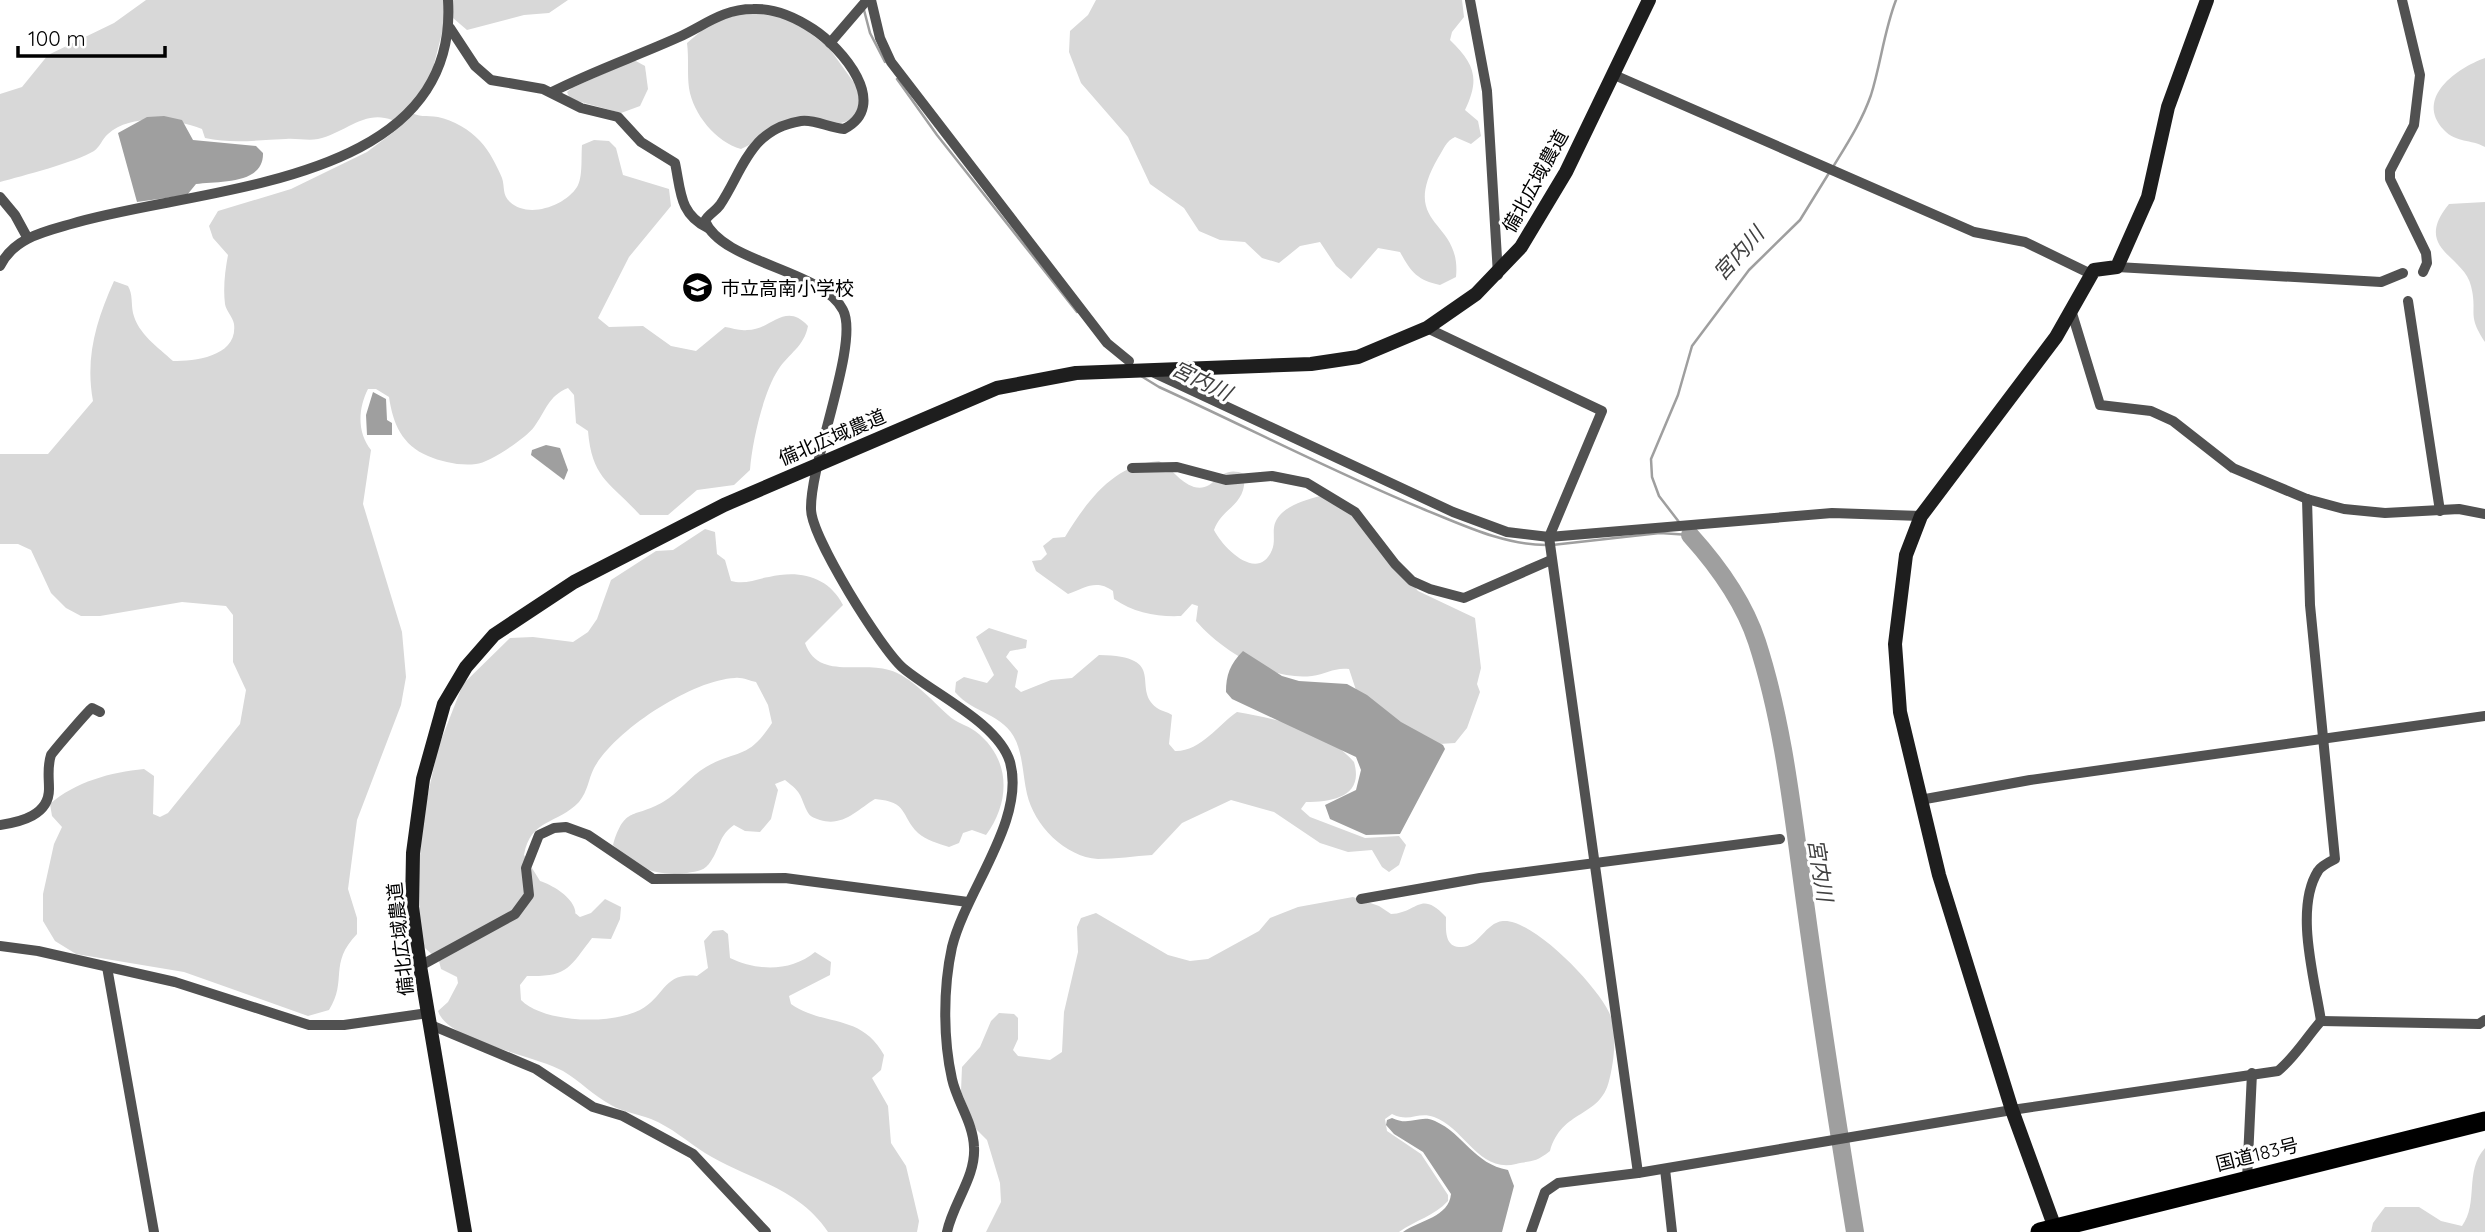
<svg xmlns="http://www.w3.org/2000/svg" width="2485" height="1232" font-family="Quicksand,'Noto Sans JP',sans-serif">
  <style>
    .green { fill: #d8d8d8 }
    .water { fill: #9f9f9f }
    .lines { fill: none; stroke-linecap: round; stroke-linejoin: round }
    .stream { stroke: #9f9f9f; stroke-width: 2.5 }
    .river { stroke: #9f9f9f; stroke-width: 18 }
    .street { stroke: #515151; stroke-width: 10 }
    .secondary { stroke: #1e1e1e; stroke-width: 14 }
    .highway { stroke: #000; stroke-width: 19 }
    .labels { text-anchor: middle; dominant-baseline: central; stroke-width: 6; stroke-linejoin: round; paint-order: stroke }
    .street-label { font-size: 19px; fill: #000; stroke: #fff }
    .poi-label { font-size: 19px; fill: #000; stroke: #fff; text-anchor: start }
    .water-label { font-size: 21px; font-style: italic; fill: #404040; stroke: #fff }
  </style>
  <rect width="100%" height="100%" fill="#fff"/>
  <g class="green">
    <path d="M146,0H568L549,13L524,15L467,30L453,18L445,21L430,80L408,111C419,118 426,115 438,117C453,120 470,130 480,141C489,150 497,166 502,178C505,187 502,195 510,202C528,219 565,206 577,187C583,178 581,157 582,145L594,140L609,141L616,148L623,175L669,189L671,206L629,257L598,318L609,327L643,326L671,346L696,351L725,327C732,328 740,331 747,330C772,330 785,301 808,326C804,347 789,353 778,370C763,393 752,443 750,470L734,485L697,490L668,515H640C610,482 592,479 588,431L576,423L574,395L568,388C548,396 546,411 534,427C526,438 489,463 476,464C460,466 442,462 428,456C402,445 393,424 389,397L376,389H368C358,409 357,432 371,450L363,504L402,632L406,677L401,705L357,820L348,889L357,918V934C328,964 348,980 329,1010L308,1016L184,972L76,954L55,941L43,921V894L54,844L62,827L52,816L50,804C75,782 111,772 144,769L154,776L153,814L160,817L168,813L240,724L246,690L233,662V615L226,606L182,602L100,616H81L66,608L51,593L31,550L18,544H0V454H48L93,401C85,358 96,321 114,281L128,286C133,295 131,303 133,313C138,334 158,347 173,361C196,361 238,356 234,324C233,317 226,311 225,304C223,288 225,271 228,255L213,238L209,226L218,211L291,189L367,152L395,131L392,120C365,109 345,133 318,139C308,141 296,138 286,139C259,140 232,144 205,138L202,129C175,119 132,113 108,134C102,139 100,147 94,151C76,162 22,176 0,182V94L22,87L48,55L114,23Z"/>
    <path d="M1096,0H1462L1464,17L1452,32L1450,40C1475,64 1480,79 1465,110L1478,121L1481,136L1471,144L1455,137C1446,141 1443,150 1438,158C1398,228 1462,218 1456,277L1440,285C1417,280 1411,272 1400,252L1378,248L1351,279L1336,266L1320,242L1300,246L1279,263L1262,258L1245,242L1220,240L1199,231L1184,208L1150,184L1128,137L1081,83L1069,52L1070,31L1088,15Z"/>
    <path d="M747,13L784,17L800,25L829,48L860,91V112C839,130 833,123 809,116L741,149C716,142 693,114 689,88C687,74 689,58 687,43L713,21Z"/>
    <path d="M2485,58V147C2471,139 2456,143 2444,130C2414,98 2457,68 2485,58Z"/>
    <path d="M634,60L645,66L648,89L640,106L621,113L570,99L567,92L572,88Z"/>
    <path d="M2485,202V342C2466,313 2478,314 2471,286C2464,255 2412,249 2449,204Z"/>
    <path d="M1159,461C1172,468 1179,482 1194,487C1216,493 1218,463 1244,474C1248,505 1222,507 1214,530C1223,548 1258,583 1272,550C1277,538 1269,527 1280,515C1290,504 1306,500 1320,496L1358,518L1418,591L1475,618L1481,668L1477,684L1480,692L1467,728L1455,743L1439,744L1402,726L1357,693L1349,669C1335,667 1326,674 1312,676C1271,681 1222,651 1196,621L1198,606L1192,604L1181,616C1157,617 1134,613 1114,599L1113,591C1096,579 1085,588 1068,594L1036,571L1032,561L1041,560L1047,554L1043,546L1053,538L1065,537C1087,501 1114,464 1159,461Z"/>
    <path d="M705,529L715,532L717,554L725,560L731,581C745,585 755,579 769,577C799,570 828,576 843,605L805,643C818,680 859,661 889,670C911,676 931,700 948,715C956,723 967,725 975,731C1011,758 1011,801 986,835L972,830L963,833L959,843L949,847C939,844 926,840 918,833C900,815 909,802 875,799C857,810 843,827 820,820C814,818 810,817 807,811C799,794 803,794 785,780L775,784L778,790L771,819L760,832L745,831L734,825C719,835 720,848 711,861C705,871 698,871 687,873C655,876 636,869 613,845C625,805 634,819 663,802C679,793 690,776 706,767C739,748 747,761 772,723L768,705L756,682C750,681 742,677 735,678C692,680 615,730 594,768C588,780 588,791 579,802C557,825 531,818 524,855L540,881C552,885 569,895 574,907C578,918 571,909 580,917L591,913L605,899L621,907L620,919L611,939L592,938C569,968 568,977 527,976L520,985L521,1000C544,1023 611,1025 640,1010C666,996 663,972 697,976L708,968L704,941L713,931L723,930L728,934L730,958C757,971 791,972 815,952L831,962L830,975L789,996L791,1004C824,1027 861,1013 884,1055L881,1070L872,1078L888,1106L891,1143L906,1166L919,1221L917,1232H828C798,1187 749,1180 705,1153C688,1142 671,1127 651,1119C638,1114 623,1112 611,1105C594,1096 580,1081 563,1071C535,1055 447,1041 438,1011L448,1002L458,983L457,977L441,969L439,961L425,948L420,937L417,894L423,817L438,748L463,684L510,638L533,637L573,642L588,632L597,619L611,580L656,551L673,550Z"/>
    <path d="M989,628L1027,640L1026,648L1010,651L1006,657L1018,671L1015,687L1021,692L1051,680L1072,678L1099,655C1170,656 1130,688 1157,708C1161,711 1168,712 1172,715L1169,744L1175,751C1200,752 1218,725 1237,712C1278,719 1325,729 1354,762C1364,796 1334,802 1306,802L1301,809L1310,817L1365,838L1399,836L1406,845L1399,865L1389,872L1382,867L1372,850L1348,852L1320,843L1274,812L1231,800L1182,823L1152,855C1135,856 1116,859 1098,859C1065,857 1034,825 1027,794C1023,777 1023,757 1016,741C1004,713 973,714 955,692L956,682L964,677L987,683L994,675L976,637Z"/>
    <path d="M1353,897L1379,906L1391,914C1418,913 1420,889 1446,917C1446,928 1444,946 1459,947C1479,949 1484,923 1503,921C1533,918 1602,990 1611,1017C1617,1035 1614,1062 1609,1081C1600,1118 1562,1109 1550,1151C1535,1163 1532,1160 1516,1164C1478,1173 1465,1128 1434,1117C1418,1111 1410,1123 1392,1114L1385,1119L1387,1131L1421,1154L1448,1195V1201C1434,1216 1416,1220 1399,1232H986L1001,1202L1000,1183L987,1140L976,1129L961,1091L962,1067L980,1047L991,1021L999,1013L1014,1014L1018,1018V1039L1013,1050L1018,1056L1050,1060L1062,1052L1064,1012L1078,952L1077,927L1081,918L1096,913L1168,955L1190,961L1208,959L1259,931L1270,918L1298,907Z"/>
    <path d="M2485,1148V1232H2371L2373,1223L2385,1207H2419L2441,1221L2462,1226C2479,1203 2464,1171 2485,1148Z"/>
  </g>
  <g class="water">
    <path d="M164,116L182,120L193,140L256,146L263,153C264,185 218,181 196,184L187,195L137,202L118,133L147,117Z"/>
    <path d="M373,392L386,399L387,420L392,423V435H367L366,415Z"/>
    <path d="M546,445L560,448L568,470L564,480L531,455L532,450Z"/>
    <path d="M1243,651L1282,676L1299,681L1347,684L1367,695L1401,722L1443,745L1445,749L1400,834L1366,835L1330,819L1325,805L1356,790L1361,770L1356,757L1232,699L1226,692C1226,675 1230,664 1243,651Z"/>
    <path d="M1392,1118C1410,1127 1420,1114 1435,1121C1464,1134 1474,1164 1508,1170L1514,1186L1502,1232H1403C1420,1220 1449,1217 1451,1194L1423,1152L1394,1134L1386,1125L1387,1120Z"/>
  </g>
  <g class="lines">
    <g class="stream">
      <path d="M864,10L870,33L885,62"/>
      <path d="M897,79L937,135L1077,312"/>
      <path d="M1833,167C1847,144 1862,121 1871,95C1881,63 1884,31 1896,0"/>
      <path d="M1141,376L1159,387C1247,427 1333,472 1423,509C1461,524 1503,545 1546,545"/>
      <path d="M1679,522L1659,496L1652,477L1651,459L1678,395L1692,346L1749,270L1800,220L1829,173"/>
      <path d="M1552,545L1660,533L1690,535"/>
    </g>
    <path class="river" d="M1690,535C1718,566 1744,602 1757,642C1784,725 1793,816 1805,902C1820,1012 1837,1122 1855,1232"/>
    <g class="street">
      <path d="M871,0L880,38L891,62L1107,343L1129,361"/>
      <path d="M1470,0L1487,91L1498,275"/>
      <path d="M2402,0L2420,75L2414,125L2390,171V179L2426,253L2427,263L2423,272"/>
      <path d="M450,28L475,66L491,80L543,89L581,108L618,117L641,142L675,163C681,191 679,214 708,228"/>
      <path d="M830,43L867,0"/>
      <path d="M1612,74L1974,232L2025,242L2091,274"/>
      <path d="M552,92C593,71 637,56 679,37C705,25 723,9 753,9C775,8 795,17 813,29C842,48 891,105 844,129C829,128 815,119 801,121C749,129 743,171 720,205C715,212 708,214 705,221C722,263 823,270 843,310C860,342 810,462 811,509C811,537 881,649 903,668C934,694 998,723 1010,762C1026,820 966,890 952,947C943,988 943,1039 952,1079C957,1102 973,1122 974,1147C976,1177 953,1203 947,1232"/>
      <path d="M0,197L15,215L27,237"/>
      <path d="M0,266C14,238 43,232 71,224C196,186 460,188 448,0"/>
      <path d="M2117,267L2381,282L2403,273"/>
      <path d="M2408,301L2440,511"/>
      <path d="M2071,310L2100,405L2151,411L2173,421L2233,468L2307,499L2344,509L2385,513L2459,509L2485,514"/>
      <path d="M1427,328L1602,411L1549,537L1638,1173"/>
      <path d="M1148,370L1453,512L1507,532L1549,537L1832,513L1921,516"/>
      <path d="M1132,468L1177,467L1226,480L1272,476L1307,483L1355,512L1395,564L1412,581L1430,589L1464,598L1551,560"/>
      <path d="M2307,499L2310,605L2335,859C2329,862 2321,866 2318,871C2294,909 2315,980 2321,1021"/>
      <path d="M1920,800L2030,780L2485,716"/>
      <path d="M0,825C21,822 49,815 49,789C49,777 47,767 51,755C56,748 88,711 92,708L100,712"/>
      <path d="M1361,899L1480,878L1780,839"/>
      <path d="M0,946L38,951L175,982L309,1025H344L428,1013"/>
      <path d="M420,966L515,914L529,895L526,868L539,835L554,828L566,827L588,835L653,879L785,878L968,902"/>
      <path d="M107,967L154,1232"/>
      <path d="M2321,1021L2479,1024L2485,1020"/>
      <path d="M431,1025L536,1069L593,1107L623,1116L693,1154L766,1232"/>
      <path d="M1665,1169L1672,1232"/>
      <path d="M2247,1180L2252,1073"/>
      <path d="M1531,1232L1545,1192L1558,1183L1638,1173L2012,1110L2278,1071C2296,1056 2306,1038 2321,1021"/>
    </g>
    <g class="secondary">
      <path d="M2055,1228L2012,1110L1939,875L1900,712L1895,644L1906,555L1921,516L2056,337L2094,270L2117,267L2148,197L2168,107L2207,0"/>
      <path d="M465,1232L420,966L412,907L413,853L423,779L444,704L466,667L494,635L574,582L724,505L997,388L1076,373L1311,364L1358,357L1427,328L1476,294L1521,247L1566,172L1649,0"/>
    </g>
    <path class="highway" d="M2040,1232L2485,1121"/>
  </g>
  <defs>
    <symbol id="school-disc" viewBox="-11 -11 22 22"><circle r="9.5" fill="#000" stroke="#fff"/><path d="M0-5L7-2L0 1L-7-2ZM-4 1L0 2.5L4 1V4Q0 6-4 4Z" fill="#fff"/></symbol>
  </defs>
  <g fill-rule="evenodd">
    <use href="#school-disc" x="680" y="270" width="35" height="35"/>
  </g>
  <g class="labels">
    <g class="street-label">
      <text transform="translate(1535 181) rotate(-61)">備北広域農道</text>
      <text transform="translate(832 437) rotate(-23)">備北広域農道</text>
      <text transform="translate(400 939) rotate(-96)">備北広域農道</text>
      <text transform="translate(2257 1154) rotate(-14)">国道183号</text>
    </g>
    <g class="poi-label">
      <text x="721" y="288">市立高南小学校</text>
    </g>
    <g class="water-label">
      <text transform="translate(1738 253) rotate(-48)">宮内川</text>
      <text transform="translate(1202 380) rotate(26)">宮内川</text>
      <text transform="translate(1821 870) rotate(81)">宮内川</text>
    </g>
  </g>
  <path d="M18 46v10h147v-10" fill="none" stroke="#000000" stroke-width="3.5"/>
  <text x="28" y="46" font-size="21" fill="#000000" stroke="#ffffff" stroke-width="5" paint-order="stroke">100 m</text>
</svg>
